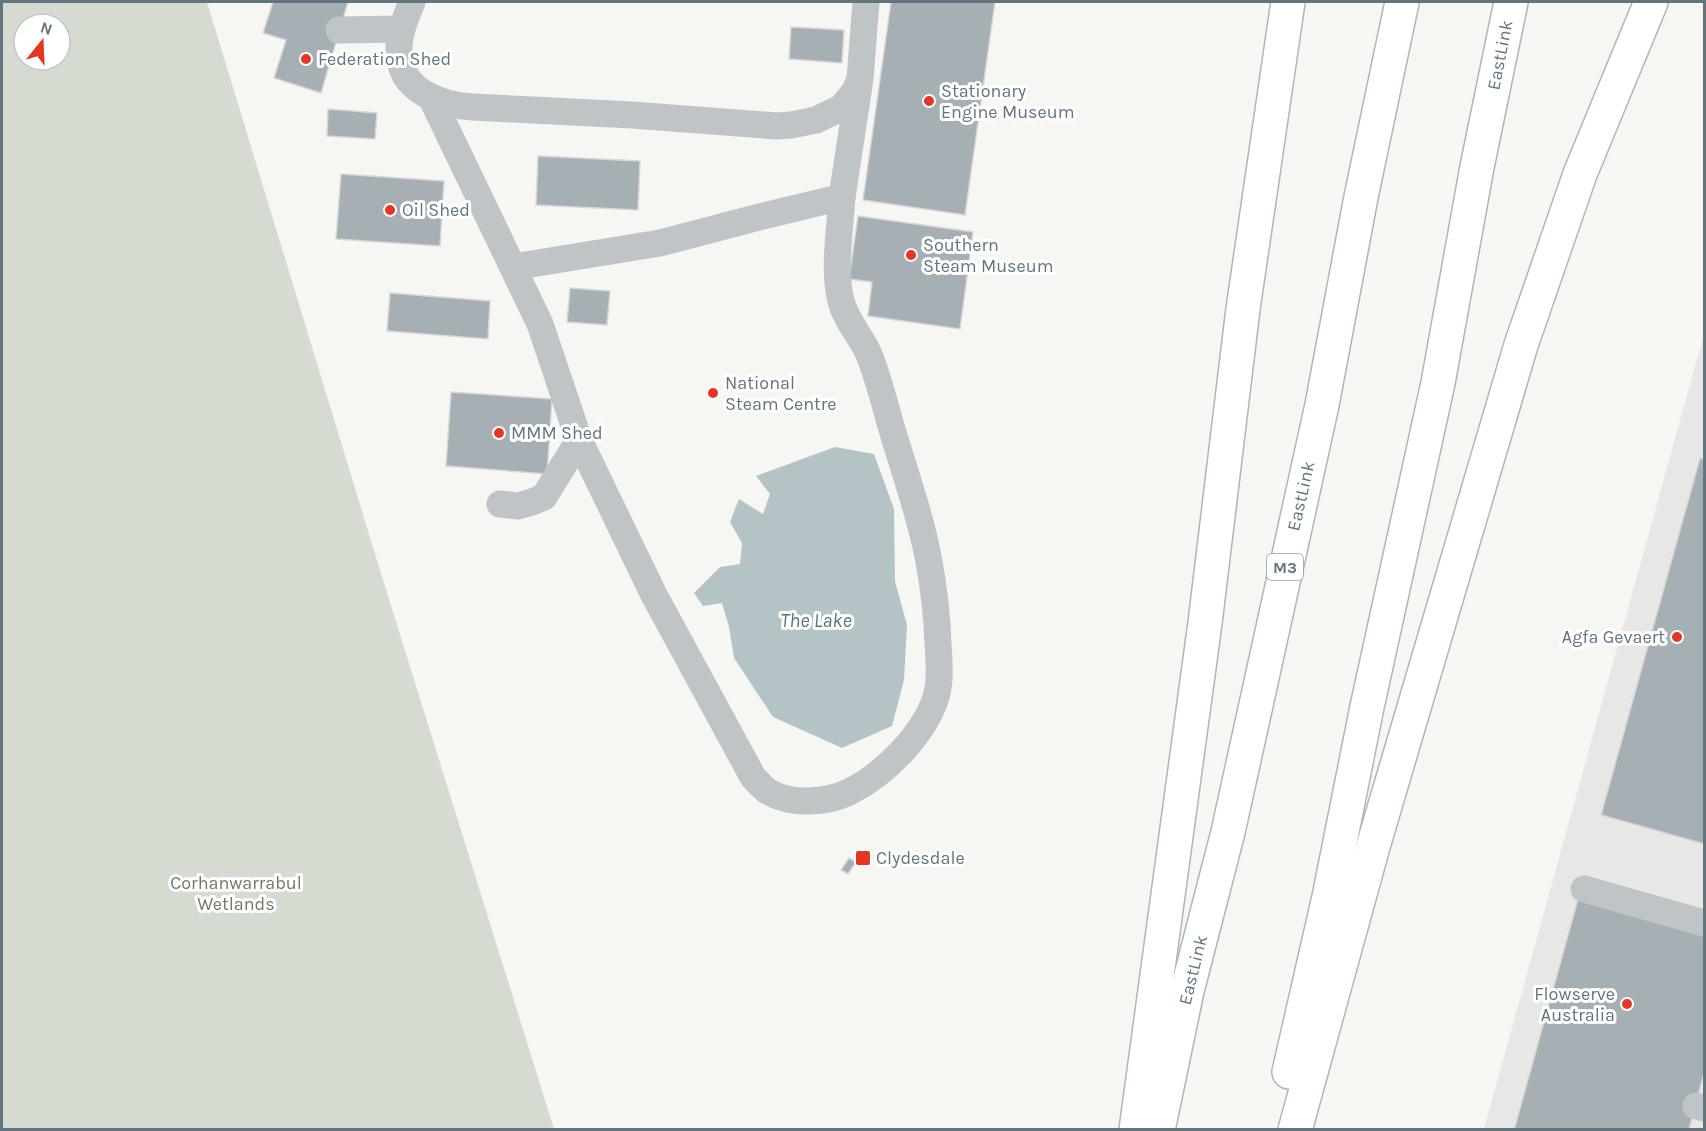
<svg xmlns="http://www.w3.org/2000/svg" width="1706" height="1131" font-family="Karla,sans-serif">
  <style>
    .built { fill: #e7e7e6 }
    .green { fill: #d6dbd2; fill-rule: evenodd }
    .water { fill: #b4c4c6 }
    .building { fill: #a6b0b4; stroke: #d8d7d5; stroke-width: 1.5 }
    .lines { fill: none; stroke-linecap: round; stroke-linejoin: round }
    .highway-casing { stroke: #b0b5b8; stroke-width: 36 }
    .minor { stroke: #bfc4c7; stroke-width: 27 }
    .highway { stroke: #fff; stroke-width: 33 }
    .poi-dot { fill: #e53624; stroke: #fff; stroke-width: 2 }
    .labels { text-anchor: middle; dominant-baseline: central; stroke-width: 6; stroke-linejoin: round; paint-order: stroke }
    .shield { fill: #fff; stroke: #909ea5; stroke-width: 1.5 }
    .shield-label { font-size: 16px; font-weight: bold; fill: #61757e }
    .street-label { font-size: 18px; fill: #61757e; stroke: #fff }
    .poi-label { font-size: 18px; fill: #61757e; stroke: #fff; text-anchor: start }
    .park-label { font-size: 18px; fill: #6c7b64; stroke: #fff }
    .water-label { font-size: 20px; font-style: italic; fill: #5b767a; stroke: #fff }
  </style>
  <rect width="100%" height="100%" fill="#f6f6f3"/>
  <path class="built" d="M1704,334V1129H1484Z"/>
  <path class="green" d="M2,2H207L379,567L554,1129H2ZM24,24H60V60H24Z"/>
  <path class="water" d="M835,447L874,454L894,509L895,581L907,625L904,680L892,726L842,748L773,717L734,658L729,627L722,603L703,606L694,593L720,567L740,564L742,543L730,522L739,499L763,514L770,494L756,476Z"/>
  <g class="building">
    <path d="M273,2H348L321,93L274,78L286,40L263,33Z"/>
    <path d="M891,2H995L965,215L863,200Z"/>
    <path d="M791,27L844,30L842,63L789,59Z"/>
    <path d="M328,109L377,113L375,139L327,136Z"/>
    <path d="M538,156L640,161L638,210L536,205Z"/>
    <path d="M341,174L444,181L440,246L336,239Z"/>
    <path d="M858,216L973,232L960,329L868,316L872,282L849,279Z"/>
    <path d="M570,288L610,291L607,325L567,322Z"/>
    <path d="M390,293L490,301L488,339L387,331Z"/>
    <path d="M451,392L552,399L547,474L446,466Z"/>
    <path d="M1700,458L1704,459V844L1601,815Z"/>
    <path d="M849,858L856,862L848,874L841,870Z"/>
    <path d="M1578,899L1704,934V1073L1689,1130H1514Z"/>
  </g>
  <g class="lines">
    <defs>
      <g id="highway">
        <path d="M1289,1072L1329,897L1367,707L1438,383L1477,167L1511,2"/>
        <path d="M1136,1130L1205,623L1243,309L1288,2"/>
        <path d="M1158,1130L1187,991L1228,832L1322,405L1361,197L1402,2"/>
        <path d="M1295,1130L1374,843L1521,345L1580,174L1651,2"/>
      </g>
    </defs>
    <use href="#highway" class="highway-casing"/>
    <g class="minor">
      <path d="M412,2C406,17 398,34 399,51C399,91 441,105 473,107L632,115L777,126L791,125L816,120L841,108L855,91L860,79L866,2"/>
      <path d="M339,30L402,29"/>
      <path d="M431,97L540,324L579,440L654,595L753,777C758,782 763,789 769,792C791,805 826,803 849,792C884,775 924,735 936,697C941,680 939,661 938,643C937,616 934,589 929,562C922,521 906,476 894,436C886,410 880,383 870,357C863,338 846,322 841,301C833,271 840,229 842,197"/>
      <path d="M513,267L660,243L759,217L842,197L859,86"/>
      <path d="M500,504L518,506L532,502L544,497L579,440"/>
      <path d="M1584,889L1704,923"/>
      <path d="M1696,1106L1704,1108"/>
    </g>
    <use href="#highway" class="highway"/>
  </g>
  <g class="poi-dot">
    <circle cx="306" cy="59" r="6"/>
    <circle cx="929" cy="101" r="6"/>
    <circle cx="390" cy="210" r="6"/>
    <circle cx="911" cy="255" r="6"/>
    <circle cx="713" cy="393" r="6"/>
    <circle cx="499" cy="433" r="6"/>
    <circle cx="1677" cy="637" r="6"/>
    <rect x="855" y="850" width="16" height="16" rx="3"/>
    <circle cx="1627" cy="1004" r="6"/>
  </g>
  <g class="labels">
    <rect class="shield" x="1267" y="554" width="36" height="26" rx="4.5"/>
    <g class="shield-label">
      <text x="1285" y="567">M3</text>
    </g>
    <g class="street-label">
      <text transform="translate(1500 55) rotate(-79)">EastLink</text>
      <text transform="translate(1301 496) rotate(-77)">EastLink</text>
      <text transform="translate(1193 970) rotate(-76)">EastLink</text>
    </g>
    <g class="poi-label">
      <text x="318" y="59">Federation Shed</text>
      <text x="941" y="91">Stationary<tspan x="941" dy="21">Engine Museum</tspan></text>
      <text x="402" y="210">Oil Shed</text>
      <text x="923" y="245">Southern<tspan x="923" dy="21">Steam Museum</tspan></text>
      <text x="725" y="383">National<tspan x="725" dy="21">Steam Centre</tspan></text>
      <text x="511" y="433">MMM Shed</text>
      <text x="1665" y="637" text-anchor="end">Agfa Gevaert</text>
      <text x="876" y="858">Clydesdale</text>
      <text x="1615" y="994" text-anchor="end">Flowserve<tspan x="1615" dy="21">Australia</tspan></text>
    </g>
    <g class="park-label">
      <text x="236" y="883">Corhanwarrabul<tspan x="236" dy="21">Wetlands</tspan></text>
    </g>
    <g class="water-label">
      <text x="816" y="620">The Lake</text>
    </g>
  </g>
  <rect width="1706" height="1131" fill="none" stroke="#61757e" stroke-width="6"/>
  <g transform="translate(42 42) rotate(18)"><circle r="28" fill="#ffffff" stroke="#c0c8cb" stroke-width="1.5"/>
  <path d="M0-4.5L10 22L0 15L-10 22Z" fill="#e53624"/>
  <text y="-9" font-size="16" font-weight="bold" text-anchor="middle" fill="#61757e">N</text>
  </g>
</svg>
